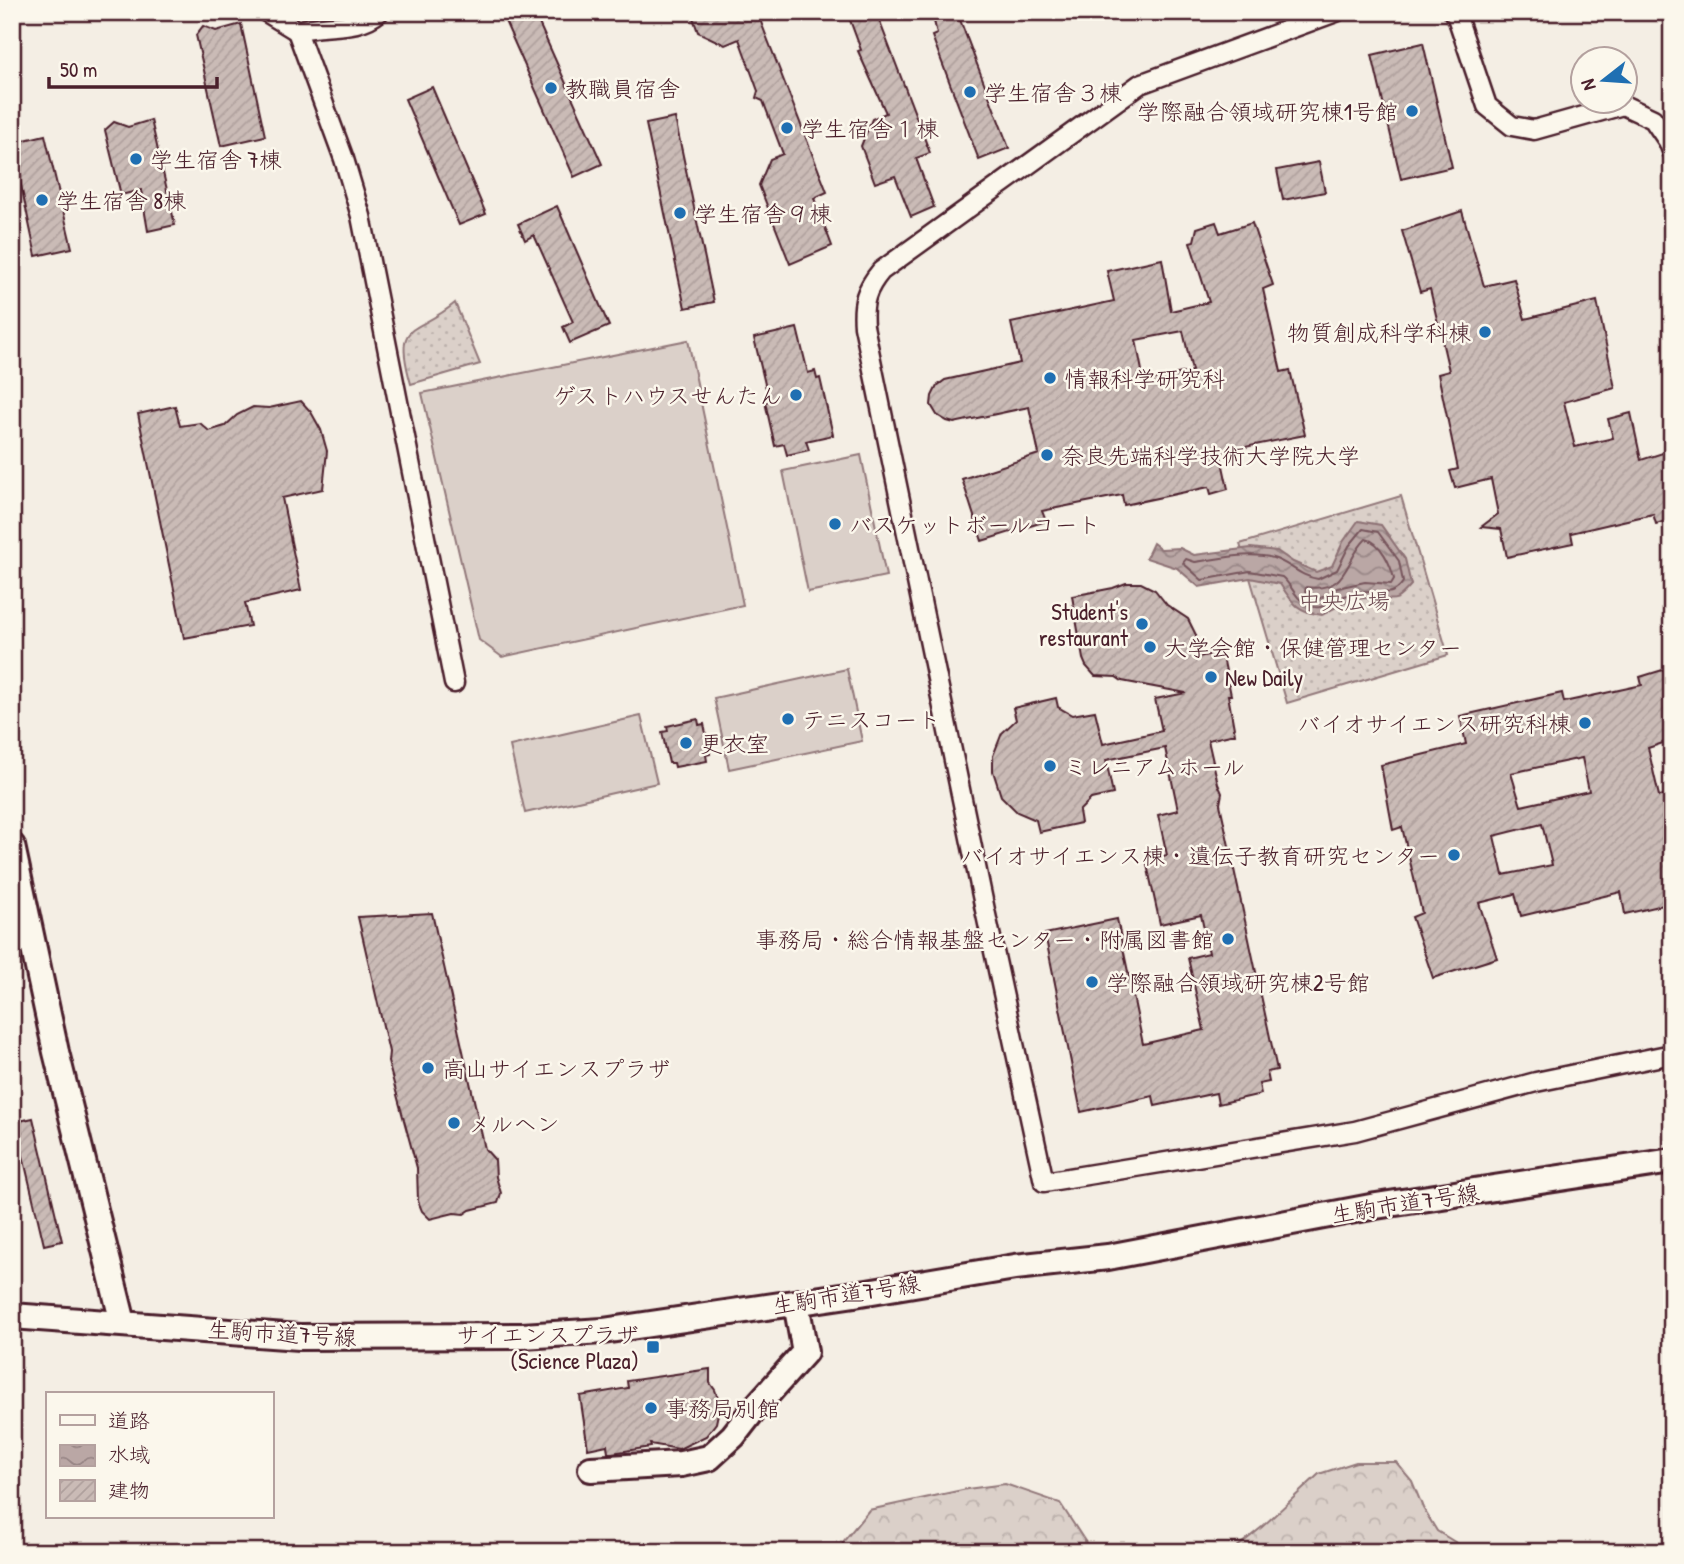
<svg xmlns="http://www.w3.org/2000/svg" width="1684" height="1564" font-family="'Patrick Hand','Klee One',sans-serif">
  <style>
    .grass { fill: url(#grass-dots); stroke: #92787a; stroke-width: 2 }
    .forest { fill: url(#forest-crowns); stroke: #92787a; stroke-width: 2 }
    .garden { fill: #dbd0c9; stroke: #92787a; stroke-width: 2 }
    .water { fill: url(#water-waves); stroke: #8d7174; stroke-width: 2 }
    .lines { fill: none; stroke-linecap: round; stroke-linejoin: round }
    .shore { stroke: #77555c; stroke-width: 2 }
    .building { fill: url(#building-hatch); stroke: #4a1f2b; stroke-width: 2; fill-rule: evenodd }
    .street-casing { stroke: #4a1f2b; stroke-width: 23 }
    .secondary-casing { stroke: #4a1f2b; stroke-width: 30 }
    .street { stroke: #fbf7ec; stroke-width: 18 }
    .secondary { stroke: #fbf7ec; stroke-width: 24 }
    .poi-dot { fill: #1f6fb2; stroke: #fbf7ec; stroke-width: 2.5 }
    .labels { text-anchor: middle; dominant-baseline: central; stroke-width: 5; stroke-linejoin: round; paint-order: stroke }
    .poi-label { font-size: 23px; fill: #4a1f2b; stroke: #fbf7ec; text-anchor: start }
    .park-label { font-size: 23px; fill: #6e4b52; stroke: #fbf7ec }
    .street-label { font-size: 23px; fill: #4a1f2b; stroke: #fbf7ec }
  </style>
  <defs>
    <pattern id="grass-dots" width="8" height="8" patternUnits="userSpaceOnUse" patternTransform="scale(1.75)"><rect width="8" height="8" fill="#dbd0c9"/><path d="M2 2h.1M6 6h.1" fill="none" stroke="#bdb2ad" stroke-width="1.8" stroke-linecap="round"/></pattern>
    <pattern id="forest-crowns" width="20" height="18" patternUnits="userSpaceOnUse" patternTransform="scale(1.75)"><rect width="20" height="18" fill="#dbd0c9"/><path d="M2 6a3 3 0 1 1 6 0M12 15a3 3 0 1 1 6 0" fill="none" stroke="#bdb2ad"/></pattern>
    <pattern id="water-waves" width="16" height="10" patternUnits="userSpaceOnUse" patternTransform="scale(1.75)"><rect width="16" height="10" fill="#baa7a5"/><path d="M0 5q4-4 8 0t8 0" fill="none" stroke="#998787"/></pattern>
    <pattern id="building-hatch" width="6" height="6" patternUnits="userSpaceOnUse" patternTransform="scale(1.75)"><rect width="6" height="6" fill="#cabbb6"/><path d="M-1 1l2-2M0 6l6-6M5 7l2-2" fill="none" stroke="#afa09d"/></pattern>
  </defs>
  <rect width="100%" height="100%" fill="#f4eee4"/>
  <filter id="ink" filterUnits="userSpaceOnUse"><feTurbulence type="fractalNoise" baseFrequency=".0143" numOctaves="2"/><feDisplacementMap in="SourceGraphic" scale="14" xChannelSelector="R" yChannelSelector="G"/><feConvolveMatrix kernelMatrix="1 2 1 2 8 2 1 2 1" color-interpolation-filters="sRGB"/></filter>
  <g filter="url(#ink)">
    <g class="grass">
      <path d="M455,303L480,364L411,384C392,318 416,336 455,303Z"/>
      <path d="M1401,496L1448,655L1287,703L1240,544Z"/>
    </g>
    <g class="forest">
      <path d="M1356,1462H1396L1412,1481L1423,1508L1437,1531L1463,1547L1460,1552H1231L1262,1527L1319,1474Z"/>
      <path d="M1005,1484L1060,1503L1092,1552H842L843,1542L869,1510L967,1489Z"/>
    </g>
    <g class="garden">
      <path d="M688,340L743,605L502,657L479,640L422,393Z"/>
      <path d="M861,455L886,576L808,592L783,471Z"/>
      <path d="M847,669L862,741L729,769L714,698Z"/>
      <path d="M641,716L657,783L525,813L510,746Z"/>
    </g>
    <path class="water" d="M1358,521L1381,525L1405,559L1411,585C1391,608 1394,597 1368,598C1351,598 1336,607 1322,615C1298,612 1293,604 1280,584L1250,578L1199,587L1177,568L1146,558L1153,543L1161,549L1180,548L1194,555L1251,548L1277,551L1293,562L1316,572L1332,566L1343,542Z"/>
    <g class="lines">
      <g class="shore">
        <path d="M1363,529L1378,532L1399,561L1403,582C1393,597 1386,592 1370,591C1363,591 1355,593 1348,595C1334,598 1322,613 1308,605C1295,599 1292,585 1282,577L1250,571L1202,580L1183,563L1186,559L1195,562C1219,559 1249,551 1273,558C1288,562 1300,577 1318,579L1337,570L1349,546Z"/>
        <path d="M1366,539C1381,542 1391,565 1394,579L1391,584L1365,582L1337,588L1319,599L1312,598L1305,592L1306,587C1349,593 1344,560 1366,539Z"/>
      </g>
    </g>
    <g class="building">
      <path d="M501,12H534L602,164L574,177Z"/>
      <path d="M691,12H757L827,192L814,198L832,246L790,264L759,185L770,159L783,154L763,101L756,98L758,91L739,39L725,45L698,32Z"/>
      <path d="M847,12H876L930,153L916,158L934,207L911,217L895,176L875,183L861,146L872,119L886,113L858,51L861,50Z"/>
      <path d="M932,12H957L1009,148L979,160L932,36L937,34Z"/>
      <path d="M241,24L265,136L221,146L196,35L203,26L216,31Z"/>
      <path d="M1423,43L1452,167L1401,179L1372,55Z"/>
      <path d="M432,87L486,214L459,225L405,99Z"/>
      <path d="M675,118L714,302L685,308L646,124Z"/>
      <path d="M151,120L175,225L148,231L141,190L121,195L105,130L114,122L128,127Z"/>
      <path d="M45,135L72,248L36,256L12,143Z"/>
      <path d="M1319,162L1325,192L1283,200L1277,170Z"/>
      <path d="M557,206L609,326L570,343L563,327L573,322L534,235L525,240L518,224Z"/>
      <path d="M1462,211L1484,286L1514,279L1525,319L1597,301L1615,388L1564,402L1575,447L1613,438L1608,419L1631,413L1641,460L1672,450V519L1656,524L1653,514L1571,533L1573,543L1507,557L1501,529L1481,527L1498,514L1491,479L1455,488L1450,471L1458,469L1438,374L1449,371L1430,289L1420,292L1402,231Z"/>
      <path d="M1216,222L1220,233L1252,223L1273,285L1263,289L1281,372L1290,370L1305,435L1220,452L1228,489L1211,494L1209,487L1124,505L1122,495L1042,511L1046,521L982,541L962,479L1039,454L1029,407L954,423L947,421L937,415L931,405L932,396L937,386L945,380L1020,363L1011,323L1114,301L1107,271L1162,259L1171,311L1209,302L1190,242L1194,241L1197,228ZM1183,331L1192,371L1144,381L1136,340Z"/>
      <path d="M797,328L808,373L815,371L817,379L820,378L833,435L806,441L809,450L787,455L784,444L775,446L765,402L769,401L754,338Z"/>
      <path d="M301,401L311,412L321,430L327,451L323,489L282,498L301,590L245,603L250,626L184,638L138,414L175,406L180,426L200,423L209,431L225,426L237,415L253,407L269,408Z"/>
      <path d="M1126,583H1141L1155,590L1167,605L1188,619L1196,635L1198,657L1222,652L1231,695H1228L1235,734L1208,740L1218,784L1222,793L1220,804L1277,1070L1267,1072L1269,1082L1259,1084L1261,1094L1218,1104L1216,1093L1155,1106L1153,1096L1081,1112L1045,934L1117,919L1143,1044L1204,1030L1188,958L1209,953L1201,915L1160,924L1146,860L1167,855L1158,815L1178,810L1165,748L1106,760L1113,794L1091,799L1079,811L1081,823L1039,832L1036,820L1017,812L1001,796L993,771V756L1002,733L1016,720L1013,708L1056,698L1058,707L1072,715L1095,711L1103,744L1162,731L1155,699L1186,693L1122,681L1116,677L1095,676L1086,666L1083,659L1072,596L1113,588Z"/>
      <path d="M1672,667V740L1648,748L1659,796L1672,794V903L1625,914L1621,892L1521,916L1515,894L1479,903L1497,958L1433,978L1412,917L1422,913L1402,827L1393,830L1381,765L1466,744L1460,716L1562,693L1564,702L1642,685L1640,677ZM1582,758L1589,791L1521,806L1511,773ZM1542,824L1552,865L1503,875L1494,836Z"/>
      <path d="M698,719L699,725L704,724L710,754L706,755L707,761L675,767L674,763H669L662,732L668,731L667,726Z"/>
      <path d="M432,913L485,1149L495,1160L496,1177L501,1193L498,1203L470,1210L464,1214L454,1213L430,1219L422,1211L418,1201L417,1168L388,1062L389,1052L358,917Z"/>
      <path d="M33,1118L62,1241L44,1245L15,1122Z"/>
      <path d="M710,1369V1383L715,1390L720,1404L716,1423L706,1436L679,1449L650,1444L651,1447L612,1453H608L607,1445L588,1449L580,1396L628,1388L627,1381Z"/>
    </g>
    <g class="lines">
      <defs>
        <g id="street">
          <path d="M266,12L297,31C322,23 358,31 379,12"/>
          <path d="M1336,12L1140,84L881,271C866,289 862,302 864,326L985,910L1044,1182L1355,1131L1536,1082L1672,1054"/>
          <path d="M1453,12L1457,17L1487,106L1512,126L1534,130L1623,105L1653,119L1668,141L1672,151"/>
          <path d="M297,31L344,159L361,216L454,683"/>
        </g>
        <g id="secondary">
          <path d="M12,846L56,1052L123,1323"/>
          <path d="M12,1316L299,1337L522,1336L603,1331L855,1294L1015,1267L1108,1257L1376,1206L1672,1161"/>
          <path d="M591,1469L681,1464L709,1458L733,1436L754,1409L805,1352L796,1303"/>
        </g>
      </defs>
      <use href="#street" class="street-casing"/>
      <use href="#secondary" class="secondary-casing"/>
      <use href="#street" class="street"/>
      <use href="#secondary" class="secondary"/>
    </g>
  </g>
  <g class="poi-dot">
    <circle cx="551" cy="88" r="7"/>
    <circle cx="970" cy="92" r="7"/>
    <circle cx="1412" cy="111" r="7"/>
    <circle cx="787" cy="128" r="7"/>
    <circle cx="136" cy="159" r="7"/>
    <circle cx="42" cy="200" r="7"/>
    <circle cx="680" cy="213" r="7"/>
    <circle cx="1485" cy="332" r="7"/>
    <circle cx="1050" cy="378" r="7"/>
    <circle cx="796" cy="395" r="7"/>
    <circle cx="1047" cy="455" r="7"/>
    <circle cx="835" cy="524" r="7"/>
    <circle cx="1142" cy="624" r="7"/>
    <circle cx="1150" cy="647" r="7"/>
    <circle cx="1211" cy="677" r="7"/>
    <circle cx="788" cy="719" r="7"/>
    <circle cx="1585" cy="723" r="7"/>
    <circle cx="686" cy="743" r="7"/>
    <circle cx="1050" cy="766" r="7"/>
    <circle cx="1454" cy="855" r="7"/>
    <circle cx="1228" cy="939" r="7"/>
    <circle cx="1092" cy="982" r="7"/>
    <circle cx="428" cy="1068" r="7"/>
    <circle cx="454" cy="1123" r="7"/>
    <rect x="646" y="1340" width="14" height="14" rx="3.5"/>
    <circle cx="651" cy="1408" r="7"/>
  </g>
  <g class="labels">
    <g class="poi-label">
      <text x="565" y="88">教職員宿舎</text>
      <text x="984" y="92">学生宿舎３棟</text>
      <text x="1398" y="111" text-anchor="end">学際融合領域研究棟1号館</text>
      <text x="801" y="128">学生宿舎１棟</text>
      <text x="150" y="159">学生宿舎 7棟</text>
      <text x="56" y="200">学生宿舎 8棟</text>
      <text x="694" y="213">学生宿舎９棟</text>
      <text x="1471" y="332" text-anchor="end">物質創成科学科棟</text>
      <text x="1064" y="378">情報科学研究科</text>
      <text x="782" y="395" text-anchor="end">ゲストハウスせんたん</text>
      <text x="1061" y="455">奈良先端科学技術大学院大学</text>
      <text x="849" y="524">バスケットボールコート</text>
      <text x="1128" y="611" text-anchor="end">Student's<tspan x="1128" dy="26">restaurant</tspan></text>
      <text x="1164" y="647">大学会館・保健管理センター</text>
      <text x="1225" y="677">New Daily</text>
      <text x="802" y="719">テニスコート</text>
      <text x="1571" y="723" text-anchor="end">バイオサイエンス研究科棟</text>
      <text x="700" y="743">更衣室</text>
      <text x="1064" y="766">ミレニアムホール</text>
      <text x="1440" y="855" text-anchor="end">バイオサイエンス棟・遺伝子教育研究センター</text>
      <text x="1214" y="939" text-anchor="end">事務局・総合情報基盤センター・附属図書館</text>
      <text x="1106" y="982">学際融合領域研究棟2号館</text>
      <text x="442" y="1068">高山サイエンスプラザ</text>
      <text x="468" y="1123">メルヘン</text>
      <text x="639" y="1334" text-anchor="end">サイエンスプラザ<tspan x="639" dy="26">(Science Plaza)</tspan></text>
      <text x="665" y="1408">事務局別館</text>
    </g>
    <g class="park-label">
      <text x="1344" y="600">中央広場</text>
    </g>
    <g class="street-label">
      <text transform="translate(1405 1203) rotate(-9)">生駒市道7号線</text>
      <text transform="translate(846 1294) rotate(-9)">生駒市道7号線</text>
      <text transform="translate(282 1333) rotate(3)">生駒市道7号線</text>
    </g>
  </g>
  <rect width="1684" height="1564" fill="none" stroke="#fbf7ec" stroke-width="42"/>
  <rect x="21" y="21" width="1642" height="1522" fill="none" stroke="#4a1f2b" stroke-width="2.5" filter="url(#ink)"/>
  <rect x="46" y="1392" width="228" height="126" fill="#fbf7ec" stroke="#b4a19f" stroke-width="2"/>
  <rect x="60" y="1415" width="35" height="10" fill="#fbf7ec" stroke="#b4a19f" stroke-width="2"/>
  <text x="108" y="1428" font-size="21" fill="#4a1f2b">道路</text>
  <rect x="60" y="1445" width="35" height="21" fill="url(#water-waves)" stroke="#b4a19f" stroke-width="2"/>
  <text x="108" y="1462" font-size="21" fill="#4a1f2b">水域</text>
  <rect x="60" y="1480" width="35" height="21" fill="url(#building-hatch)" stroke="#b4a19f" stroke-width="2"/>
  <text x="108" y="1498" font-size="21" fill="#4a1f2b">建物</text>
  <g transform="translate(1604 80) rotate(253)"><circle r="33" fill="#fbf7ec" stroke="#b4a19f" stroke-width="2"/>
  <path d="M0-5L12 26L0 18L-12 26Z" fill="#1f6fb2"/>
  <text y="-10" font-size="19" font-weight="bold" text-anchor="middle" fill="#4a1f2b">N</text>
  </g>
  <path d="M49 77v10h168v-10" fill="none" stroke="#4a1f2b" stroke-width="3.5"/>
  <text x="60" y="77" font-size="21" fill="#4a1f2b" stroke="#fbf7ec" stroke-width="5" paint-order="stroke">50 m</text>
</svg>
